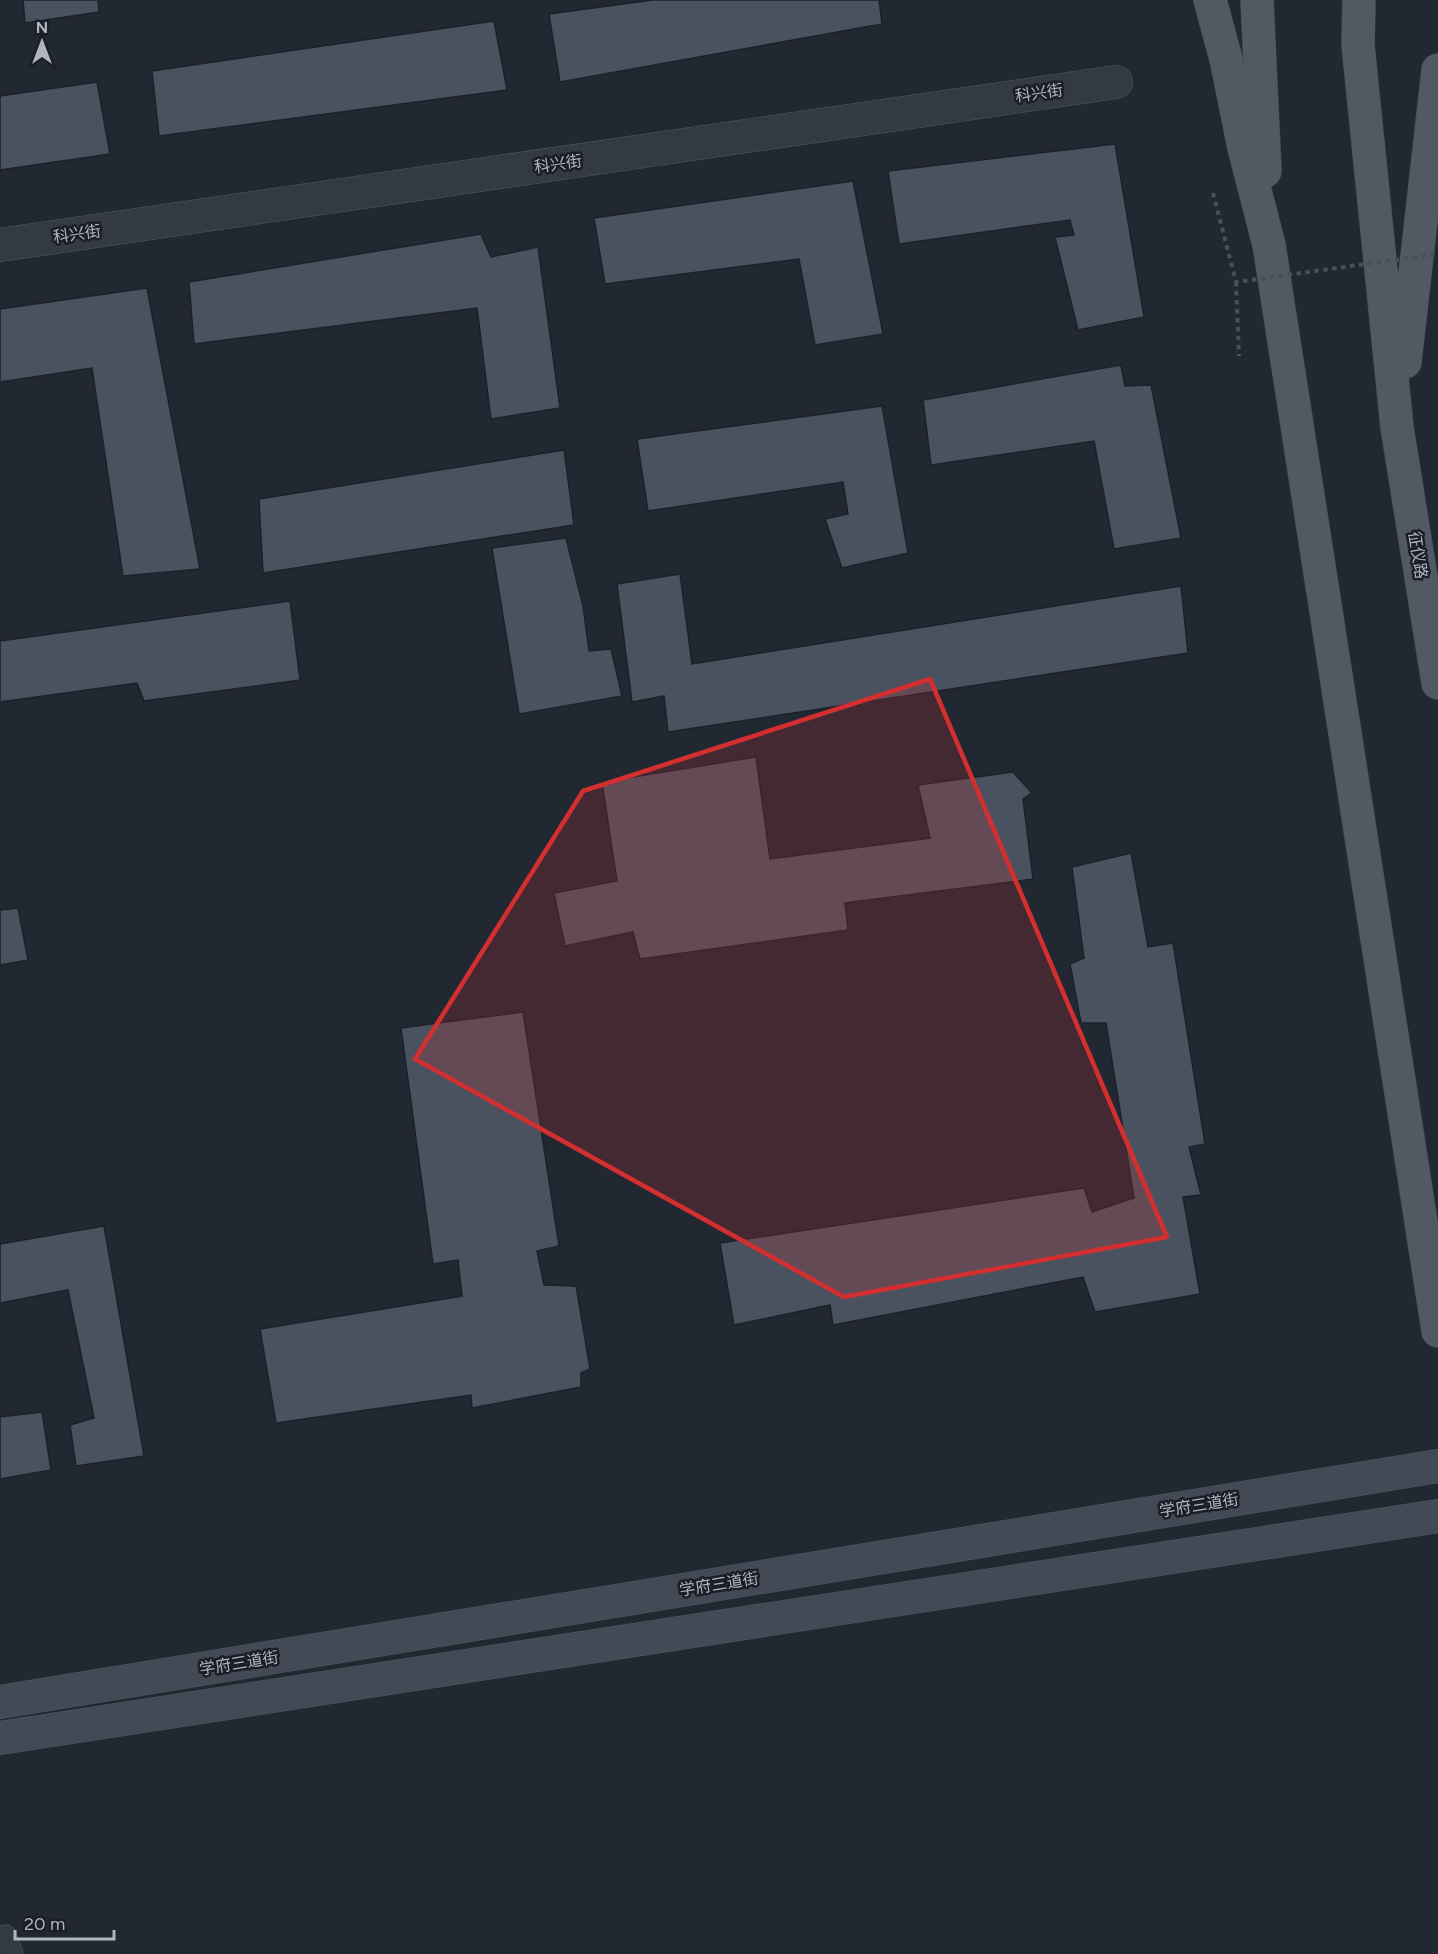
<svg xmlns="http://www.w3.org/2000/svg" width="1438" height="1954" font-family="Figtree,'Noto Sans SC',sans-serif">
  <style>
    .building { fill: #49525e; stroke: #1c212a; stroke-width: 1.5 }
    .lines { fill: none; stroke-linecap: round; stroke-linejoin: round }
    .service-casing { stroke: #515861; stroke-width: 21 }
    .tertiary-casing { stroke: #515861; stroke-width: 34 }
    .secondary-casing { stroke: #515861; stroke-width: 34 }
    .primary-casing { stroke: #3d434d; stroke-width: 34 }
    .path { stroke: #445355; stroke-width: 4; stroke-dasharray: 4.5 4.5; stroke-linecap: butt }
    .service { stroke: #343a43; stroke-width: 20 }
    .tertiary { stroke: #343a43; stroke-width: 33 }
    .secondary { stroke: #434a56; stroke-width: 33 }
    .primary { stroke: #525963; stroke-width: 33 }
    .path-bridge { stroke: #445355; stroke-width: 4; stroke-dasharray: 4.5 4.5; stroke-linecap: butt }
    .marked { fill: #d42f30; fill-opacity: 0.2; stroke: #d42f30; stroke-width: 4.5; stroke-linejoin: round }
    .labels { text-anchor: middle; dominant-baseline: central; stroke-width: 5; stroke-linejoin: round; paint-order: stroke }
    .street-label { font-size: 16px; fill: #aeb5c0; stroke: #1a1f27 }
  </style>
  <rect width="100%" height="100%" fill="#212832"/>
  <g class="building">
    <path d="M23,0H98L99,12L25,23Z"/>
    <path d="M653,0H879L882,24L560,82L549,14Z"/>
    <path d="M494,21L507,90L159,136L152,71Z"/>
    <path d="M97,82L110,154L0,170V96Z"/>
    <path d="M1115,144L1144,317L1078,330L1055,237L1074,235L1070,220L899,244L888,171Z"/>
    <path d="M853,181L883,334L815,345L799,259L605,284L594,218Z"/>
    <path d="M481,234L491,257L538,247L560,408L491,419L477,308L194,344L189,282Z"/>
    <path d="M147,288L200,569L123,576L92,368L0,382V309Z"/>
    <path d="M1121,365L1125,386L1151,385L1181,538L1114,549L1094,441L931,465L923,400Z"/>
    <path d="M882,406L908,553L842,568L825,519L848,514L843,482L648,511L637,439Z"/>
    <path d="M564,450L574,525L263,573L259,499Z"/>
    <path d="M566,538L583,606L589,651L611,649L622,696L519,714L492,548Z"/>
    <path d="M680,574L692,664L1181,586L1188,653L668,732L664,696L632,702L617,584Z"/>
    <path d="M290,601L300,680L144,701L137,683L0,702V641Z"/>
    <path d="M756,757L770,859L930,838L918,785L1013,772L1032,793L1023,799L1033,879L845,903L848,930L640,959L633,932L565,946L554,893L617,881L602,782Z"/>
    <path d="M1131,853L1148,947L1173,943L1205,1144L1189,1147L1201,1195L1183,1197L1200,1294L1095,1312L1083,1277L833,1325L830,1305L734,1325L720,1243L1084,1188L1092,1212L1134,1198L1106,1023H1081L1070,964L1084,958L1072,867Z"/>
    <path d="M18,908L28,960L0,965V910Z"/>
    <path d="M523,1012L559,1246L537,1251L544,1285L576,1286L590,1369L581,1373V1387L472,1408L471,1395L276,1423L260,1329L462,1296L458,1260L433,1264L401,1028Z"/>
    <path d="M104,1226L144,1456L76,1466L70,1425L94,1418L68,1290L0,1303V1244Z"/>
    <path d="M42,1412L51,1470L0,1479V1417Z"/>
  </g>
  <g class="lines">
    <defs>
      <path id="service" d="M0,1936L6,1935L13,1954"/>
      <path id="tertiary" d="M0,245L1116,82"/>
      <g id="secondary">
        <path d="M0,1702L1438,1466"/>
        <path d="M0,1738L1438,1516"/>
      </g>
      <g id="primary">
        <path d="M1210,0L1226,59L1244,148L1269,245L1438,1331"/>
        <path d="M1257,0L1265,171"/>
        <path d="M1359,0L1358,45L1397,427L1438,683"/>
        <path d="M1405,362L1438,70"/>
      </g>
    </defs>
    <use href="#service" class="service-casing"/>
    <use href="#tertiary" class="tertiary-casing"/>
    <use href="#secondary" class="secondary-casing"/>
    <use href="#primary" class="primary-casing"/>
    <path class="path" d="M1236,282L1239,356"/>
    <use href="#service" class="service"/>
    <use href="#tertiary" class="tertiary"/>
    <use href="#secondary" class="secondary"/>
    <use href="#primary" class="primary"/>
    <path class="path-bridge" d="M1213,193L1236,282L1438,254"/>
  </g>
  <path class="marked" d="M930,679L1167,1237L844,1297L415,1059L583,791Z"/>
  <g class="labels">
    <g class="street-label">
      <text transform="translate(1039 93) rotate(-8)">科兴街</text>
      <text transform="translate(558 164) rotate(-8)">科兴街</text>
      <text transform="translate(77 234) rotate(-8)">科兴街</text>
      <text transform="translate(1418 555) rotate(81)">征仪路</text>
      <text transform="translate(1199 1505) rotate(-9)">学府三道街</text>
      <text transform="translate(719 1584) rotate(-9)">学府三道街</text>
      <text transform="translate(239 1663) rotate(-9)">学府三道街</text>
    </g>
  </g>
  <g transform="translate(42 42)" stroke="#1a1f27" stroke-width="4.5" paint-order="stroke">
  <path d="M0-4.5L10 22L0 15L-10 22Z" fill="#aeb5c0"/>
  <text y="-9" font-size="16" font-weight="bold" text-anchor="middle" fill="#aeb5c0">N</text>
  </g>
  <path d="M15 1930v9h99v-9" fill="none" stroke="#aeb5c0" stroke-width="3"/>
  <text x="24" y="1930" font-size="18" fill="#aeb5c0" stroke="#1a1f27" stroke-width="4.5" paint-order="stroke">20 m</text>
</svg>
